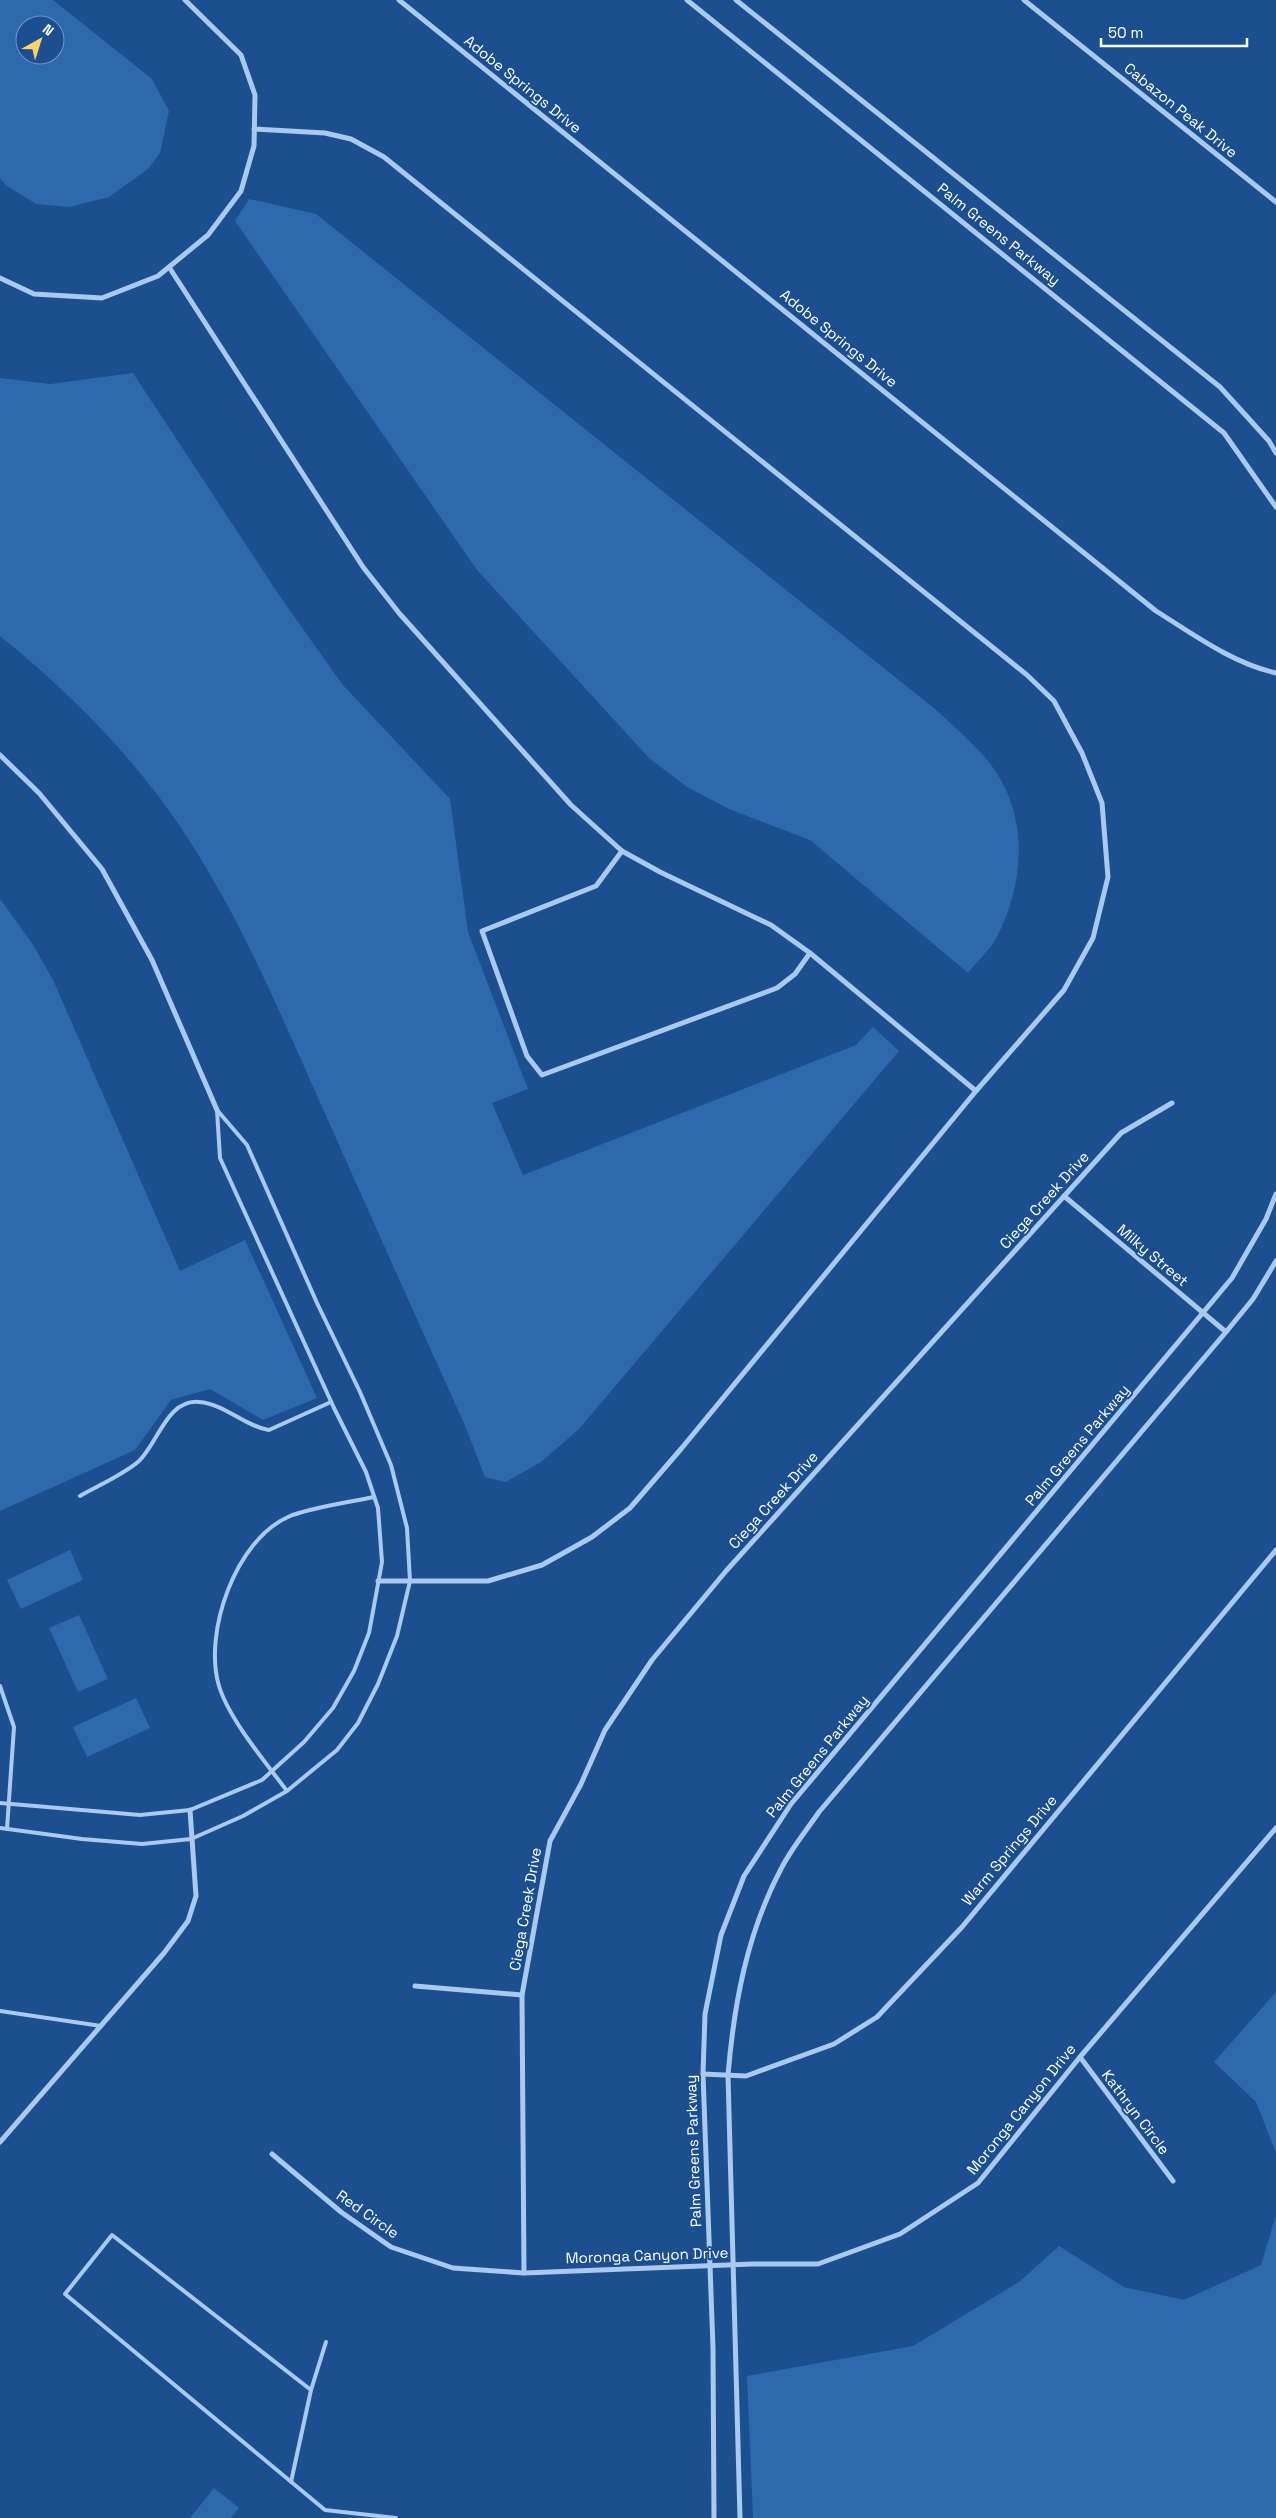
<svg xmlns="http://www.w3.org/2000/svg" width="1276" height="2518" font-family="'Space Grotesk',sans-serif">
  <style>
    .green { fill: #2e69ad; fill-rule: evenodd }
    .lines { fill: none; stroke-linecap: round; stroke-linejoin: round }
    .lane { stroke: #a9c9ee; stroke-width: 4 }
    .street { stroke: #a9c9ee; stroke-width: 5 }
    .labels { text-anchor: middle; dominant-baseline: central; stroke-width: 4; stroke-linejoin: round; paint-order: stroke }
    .street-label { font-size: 15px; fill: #fff; stroke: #1b4f8f }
  </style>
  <rect width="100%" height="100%" fill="#1b4f8f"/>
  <g class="green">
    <path d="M0,0H53L152,79L169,111L160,153L148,169L109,197L70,207L36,204L7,186L0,178ZM25,25H55V55H25Z"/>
    <path d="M249,199L316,214L935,709C955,728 978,746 994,769C1029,819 1024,884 997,937C990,950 977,961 968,973L810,840L729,809L687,787L649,758L477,570L235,221Z"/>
    <path d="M133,373L279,595L342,684L450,799L468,932L528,1089L492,1103L523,1175L856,1045L873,1027L899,1051L579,1429L541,1462L506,1482L485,1477L463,1421C413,1311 364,1201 315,1091C270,990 226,886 159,797C113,736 59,684 0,636V378L50,384Z"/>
    <path d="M0,899L32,943L54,982L180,1271L245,1240L317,1398L263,1420L210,1389L171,1400L135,1450L0,1511Z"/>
    <path d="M70,1550L83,1580L21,1609L7,1580Z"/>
    <path d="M79,1615L108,1679L78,1692L49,1628Z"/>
    <path d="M136,1698L150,1728L87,1757L73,1727Z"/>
    <path d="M1276,1992V2153L1256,2102L1214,2062Z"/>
    <path d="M1276,2215V2518H753L747,2376L913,2346L1019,2282L1059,2246L1124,2287L1184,2300L1261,2265Z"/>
    <path d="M214,2488L239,2508L231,2518H190Z"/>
  </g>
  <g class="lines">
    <g class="lane">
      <path d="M80,1496C99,1485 123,1475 139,1461C158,1443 167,1399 199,1402C225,1404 244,1426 269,1430L331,1402"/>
      <path d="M0,1686L14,1727L7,1829"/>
      <path d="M287,1791C266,1763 229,1719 219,1686C203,1632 236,1540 288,1517C308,1508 351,1502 374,1497"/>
      <path d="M0,1803L140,1815L190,1810L262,1780L304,1742L333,1708L354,1671L369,1633L382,1562L378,1508L366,1472L334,1408L220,1158L217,1110"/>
      <path d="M0,1828L82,1839L142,1844L191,1839L243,1816L287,1791L337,1750L358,1723L378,1684L397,1636L410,1581L407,1528L391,1465L360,1392L317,1303L247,1145L217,1110"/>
      <path d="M0,2011L101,2026"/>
      <path d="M311,2390L112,2235L65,2294L325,2510L396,2518"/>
      <path d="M291,2482L311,2390L326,2342"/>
    </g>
    <g class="street">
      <path d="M399,0L1156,611C1193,634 1232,663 1276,673"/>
      <path d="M687,0L1224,433L1276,507"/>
      <path d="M736,0L1220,387L1269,441L1276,453"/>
      <path d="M1024,0L1276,202"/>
      <path d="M254,129L325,133L351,139L384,157L1027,675L1054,701L1082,753L1102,803L1108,877L1093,938L1064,990L976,1091L681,1449L630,1508L592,1537L542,1565L488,1581H378"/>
      <path d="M169,267L363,567L399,613L571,805L622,851L660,872L771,925L810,953L976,1091"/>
      <path d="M0,278L34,294L102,298L158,276L208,235L241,191L254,146L255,95L241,55L185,0"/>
      <path d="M0,755L39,793L102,869L152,960L217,1110"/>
      <path d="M622,851L596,886L482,931L527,1056L542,1075L777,988L795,974L810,953"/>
      <path d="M1064,1196L1226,1332"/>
      <path d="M415,1986L522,1995"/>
      <path d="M1080,2057L1173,2181"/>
      <path d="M703,2074L746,2076L834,2044L877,2017L962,1927L1276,1550"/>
      <path d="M0,2142L164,1953L188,1921L196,1896L190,1810"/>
      <path d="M272,2154L341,2212L391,2247L453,2268L524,2273L752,2264H818L900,2234L978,2183L1080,2057L1276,1828"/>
      <path d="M524,2273L522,1995L550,1841L581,1784L605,1730L652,1660L726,1571L1121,1133L1172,1103"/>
      <path d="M714,2518L713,2348L703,2074L705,2014L721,1935L744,1876L791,1804L1232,1278L1266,1219L1276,1194"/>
      <path d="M740,2518L728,2075C734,2004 747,1933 781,1869C791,1849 806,1831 819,1812L1226,1332L1253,1299L1276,1261"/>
    </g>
  </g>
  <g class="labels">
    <g class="street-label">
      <text transform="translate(523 84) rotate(39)">Adobe Springs Drive</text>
      <text transform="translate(1181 110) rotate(39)">Cabazon Peak Drive</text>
      <text transform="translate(999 234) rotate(39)">Palm Greens Parkway</text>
      <text transform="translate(839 338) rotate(39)">Adobe Springs Drive</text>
      <text transform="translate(1044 1200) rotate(-48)">Ciega Creek Drive</text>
      <text transform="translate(1153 1255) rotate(40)">Milky Street</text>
      <text transform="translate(1077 1445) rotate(-50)">Palm Greens Parkway</text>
      <text transform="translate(773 1500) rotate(-48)">Ciega Creek Drive</text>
      <text transform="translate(817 1756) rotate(-51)">Palm Greens Parkway</text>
      <text transform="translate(1009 1850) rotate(-50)">Warm Springs Drive</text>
      <text transform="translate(525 1909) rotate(-80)">Ciega Creek Drive</text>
      <text transform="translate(1021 2109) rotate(-51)">Moronga Canyon Drive</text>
      <text transform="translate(1136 2112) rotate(53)">Kathryn Circle</text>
      <text transform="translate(693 2151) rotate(-92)">Palm Greens Parkway</text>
      <text transform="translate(368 2214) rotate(35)">Red Circle</text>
      <text transform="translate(647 2255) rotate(-2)">Moronga Canyon Drive</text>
    </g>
  </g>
  <g transform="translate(40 40) rotate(39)"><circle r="24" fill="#1b4f8f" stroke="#7695bc"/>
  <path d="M0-4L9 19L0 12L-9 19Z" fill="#ffd166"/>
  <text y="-8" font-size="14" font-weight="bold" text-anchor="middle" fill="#ffffff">N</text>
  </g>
  <path d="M1101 38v8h146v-8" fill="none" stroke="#ffffff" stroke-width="2.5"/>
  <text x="1108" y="38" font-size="15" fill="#ffffff" stroke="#1b4f8f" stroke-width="4" paint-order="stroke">50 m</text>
</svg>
